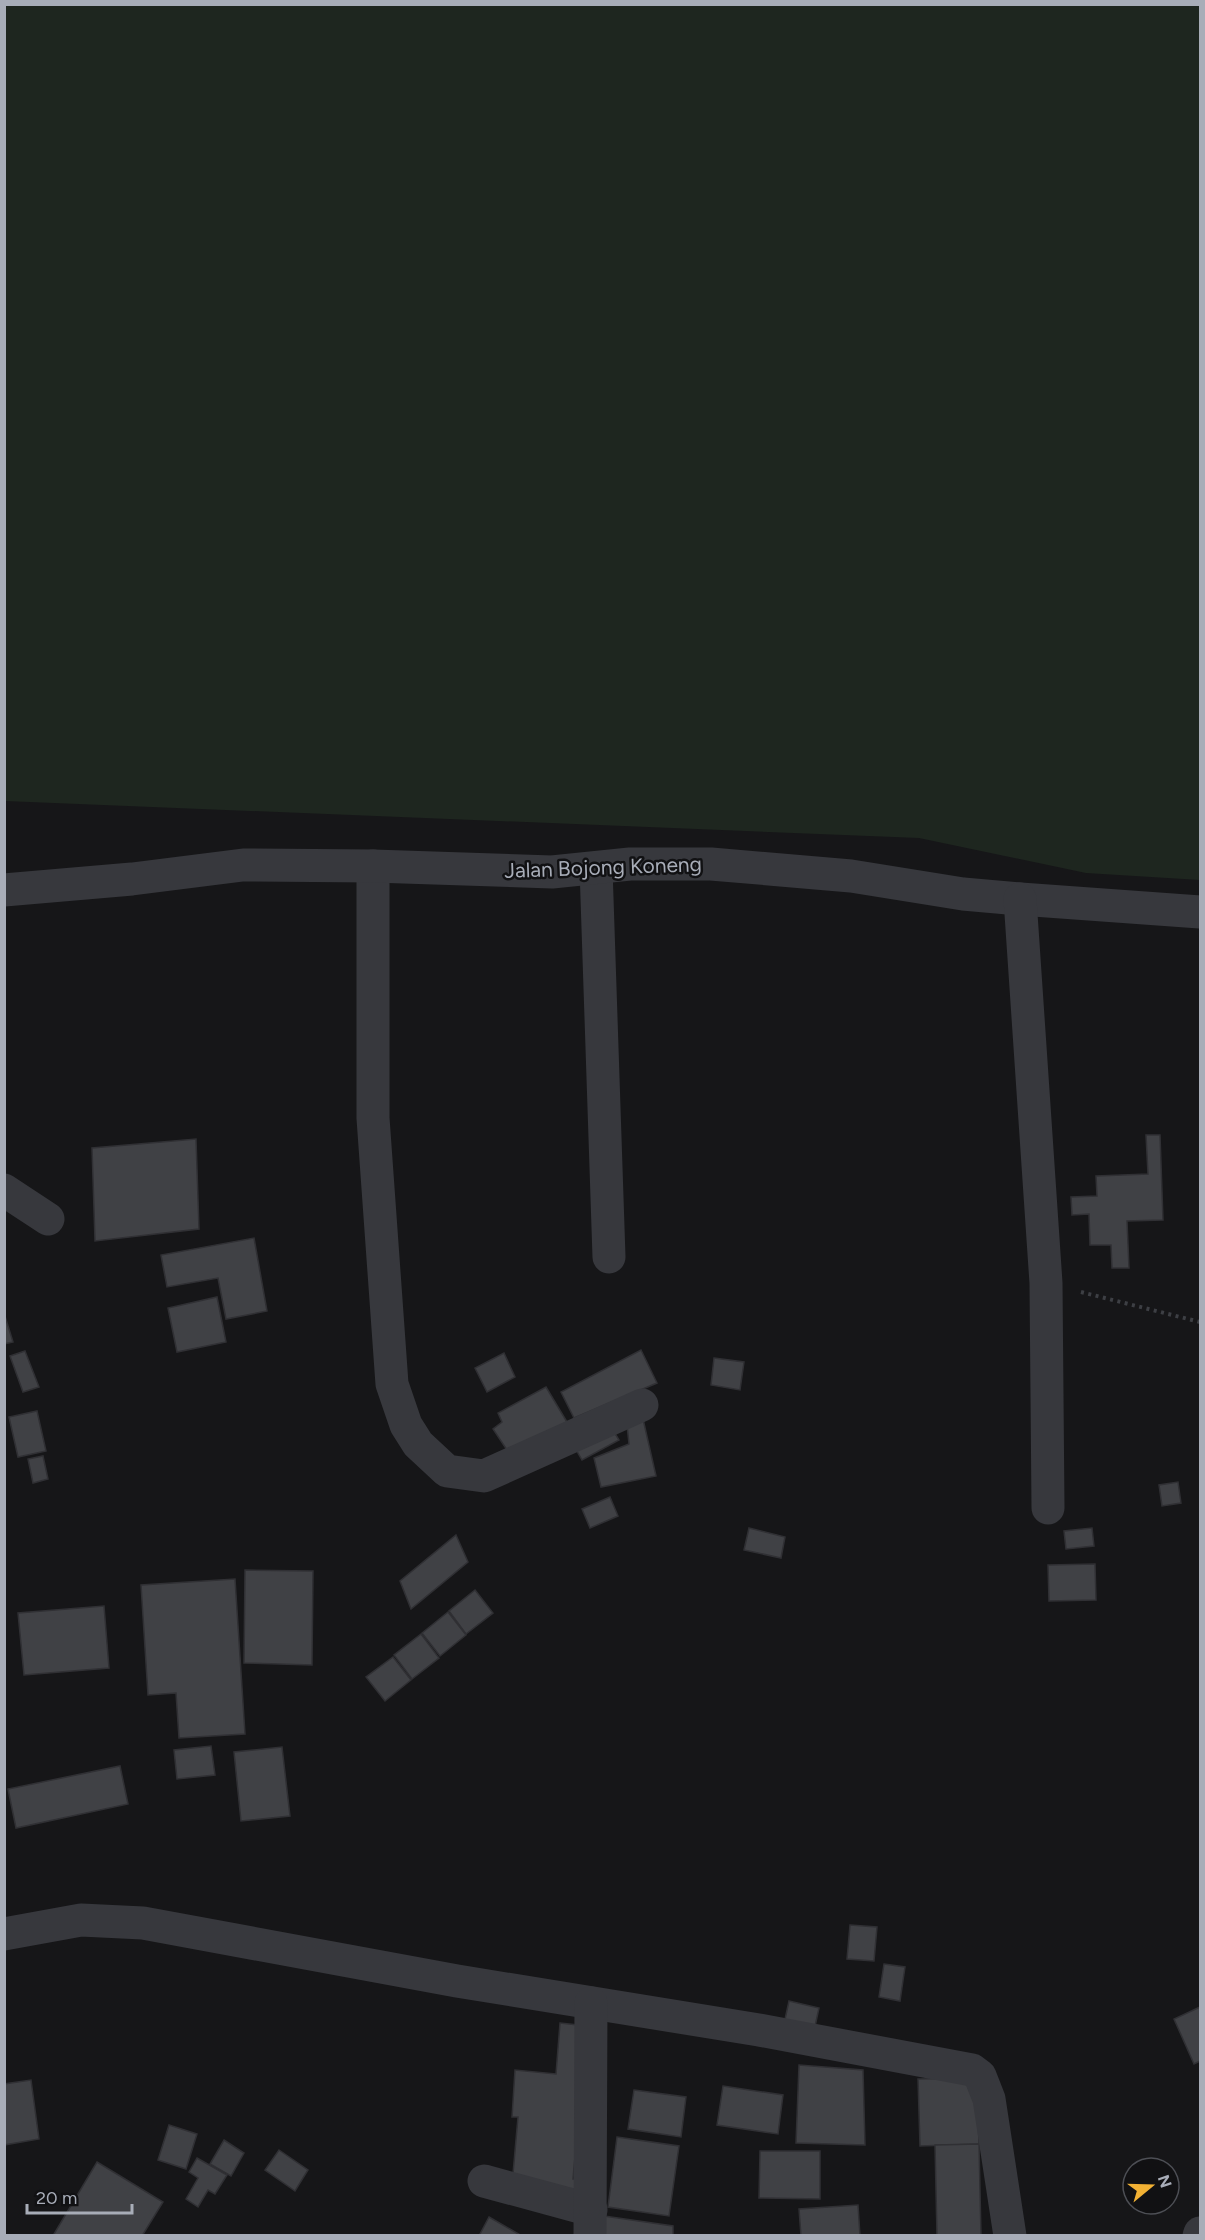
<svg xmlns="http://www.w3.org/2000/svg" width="1205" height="2240" font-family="Figtree,sans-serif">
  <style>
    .green { fill: #1e261f }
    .building { fill: #404145; stroke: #303034; stroke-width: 1.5 }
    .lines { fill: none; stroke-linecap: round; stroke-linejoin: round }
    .path { stroke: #3d3f44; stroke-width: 4; stroke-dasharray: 3 4.5; stroke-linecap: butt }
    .minor { stroke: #37383d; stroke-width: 33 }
    .labels { text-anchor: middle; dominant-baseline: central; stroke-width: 5; stroke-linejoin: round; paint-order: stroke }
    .street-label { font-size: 21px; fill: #a8adb8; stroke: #111113 }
  </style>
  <rect width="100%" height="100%" fill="#161618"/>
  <path class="green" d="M5,4L1200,5V880L1086,873L919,838L5,801Z"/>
  <g class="building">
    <path d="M1146,1135H1160L1163,1220L1127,1221L1129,1268H1112L1111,1245H1090L1089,1214L1072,1215L1071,1197L1097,1196L1096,1176L1148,1174Z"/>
    <path d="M196,1139L199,1229L95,1241L92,1148Z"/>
    <path d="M254,1238L267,1311L226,1319L218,1278L167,1287L161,1255Z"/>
    <path d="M217,1297L226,1342L177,1352L168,1308Z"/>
    <path d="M4,1313L13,1342L4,1344Z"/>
    <path d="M641,1350L657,1383L574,1418L561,1392Z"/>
    <path d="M25,1351L39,1387L23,1392L10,1356Z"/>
    <path d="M504,1353L515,1377L487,1392L475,1368Z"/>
    <path d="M714,1358L744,1362L740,1390L711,1385Z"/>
    <path d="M546,1387L567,1422L509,1453L493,1429L502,1422L498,1413Z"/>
    <path d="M37,1411L46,1451L18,1457L9,1417Z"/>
    <path d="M643,1419L656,1476L601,1487L594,1458L629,1444L627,1425Z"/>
    <path d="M608,1422L619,1440L582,1460L570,1439Z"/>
    <path d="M43,1456L48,1479L33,1483L28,1459Z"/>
    <path d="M1178,1482L1181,1503L1162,1506L1159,1485Z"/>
    <path d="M610,1497L618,1516L590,1528L582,1509Z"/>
    <path d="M749,1528L785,1537L781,1558L744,1550Z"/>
    <path d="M1092,1528L1094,1546L1066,1549L1064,1531Z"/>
    <path d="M456,1535L468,1562L411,1609L400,1581Z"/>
    <path d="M1095,1564L1096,1600L1049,1601L1048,1565Z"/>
    <path d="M245,1570L313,1571L312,1665L244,1663Z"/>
    <path d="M235,1579L245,1734L179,1738L176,1693L148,1695L141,1585Z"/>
    <path d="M475,1590L493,1613L466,1634L449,1611Z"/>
    <path d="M104,1606L109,1668L24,1675L18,1613Z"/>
    <path d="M448,1612L466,1635L440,1656L422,1633Z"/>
    <path d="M421,1634L439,1658L412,1679L394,1655Z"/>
    <path d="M393,1657L411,1680L385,1701L366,1677Z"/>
    <path d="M211,1746L215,1775L177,1779L174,1750Z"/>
    <path d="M282,1747L290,1816L241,1821L234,1752Z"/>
    <path d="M120,1766L128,1804L16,1828L8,1789Z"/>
    <path d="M850,1925L877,1927L874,1961L847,1959Z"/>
    <path d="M884,1964L905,1967L900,2001L879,1997Z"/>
    <path d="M789,2001L819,2008L814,2031L784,2024Z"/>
    <path d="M1200,2007V2061L1194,2064L1174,2019Z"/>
    <path d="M560,2023L587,2026L573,2179H579V2191L512,2185L518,2117H512L515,2070L556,2074Z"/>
    <path d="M799,2065L863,2070L865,2145L796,2143Z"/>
    <path d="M977,2078L979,2144L920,2146L918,2079Z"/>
    <path d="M31,2080L39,2139L4,2145V2084Z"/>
    <path d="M723,2086L783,2095L778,2134L717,2125Z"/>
    <path d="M634,2090L686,2097L681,2137L628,2129Z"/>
    <path d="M169,2125L197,2134L186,2169L158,2160Z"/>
    <path d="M617,2137L679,2146L669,2216L608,2207Z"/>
    <path d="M224,2140L244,2153L231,2176L210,2164Z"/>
    <path d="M979,2144L981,2236H937L935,2145Z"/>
    <path d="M279,2150L308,2170L295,2191L265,2170Z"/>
    <path d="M760,2151H820V2199L759,2198Z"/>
    <path d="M197,2158L227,2175L215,2194L208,2190L198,2207L186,2199L198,2178L189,2172Z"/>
    <path d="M97,2162L163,2202L142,2236H57L54,2234Z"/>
    <path d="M858,2205L860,2236H801L799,2209Z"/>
    <path d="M604,2216L673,2226V2236H603Z"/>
    <path d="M489,2217L522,2236H479Z"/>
  </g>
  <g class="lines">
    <path class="path" d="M1081,1292L1200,1322"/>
    <g class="minor">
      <path d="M373,866V1118L392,1384L406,1425L418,1444L447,1471L484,1476L642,1405"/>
      <path d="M596,868L609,1257"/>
      <path d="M4,890L132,879L243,865L373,866L552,872L630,864H711L851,876L963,894L1020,899L1200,912"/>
      <path d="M1020,899L1046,1283L1048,1508"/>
      <path d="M4,1190L48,1219"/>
      <path d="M4,1934L81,1920L143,1923L457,1981L759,2030L972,2070L980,2076L989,2099L1010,2236"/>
      <path d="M484,2181L591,2210"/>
      <path d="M590,2236L591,2003"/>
      <path d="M1199,2236L1200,2233"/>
    </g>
  </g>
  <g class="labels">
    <g class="street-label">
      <text transform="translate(603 867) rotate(-2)">Jalan Bojong Koneng</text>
    </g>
  </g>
  <rect width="1205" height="2240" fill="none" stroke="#a8adb8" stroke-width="12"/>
  <g transform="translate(1151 2186) rotate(71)"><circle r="28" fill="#111113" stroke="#4d4f55" stroke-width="1.5"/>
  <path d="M0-4.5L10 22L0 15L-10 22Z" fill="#f2b134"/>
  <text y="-9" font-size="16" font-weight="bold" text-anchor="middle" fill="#a8adb8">N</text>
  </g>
  <path d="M27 2204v9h105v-9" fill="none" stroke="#a8adb8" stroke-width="3"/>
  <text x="36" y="2204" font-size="18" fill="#a8adb8" stroke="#111113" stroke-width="4.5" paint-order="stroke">20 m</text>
</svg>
